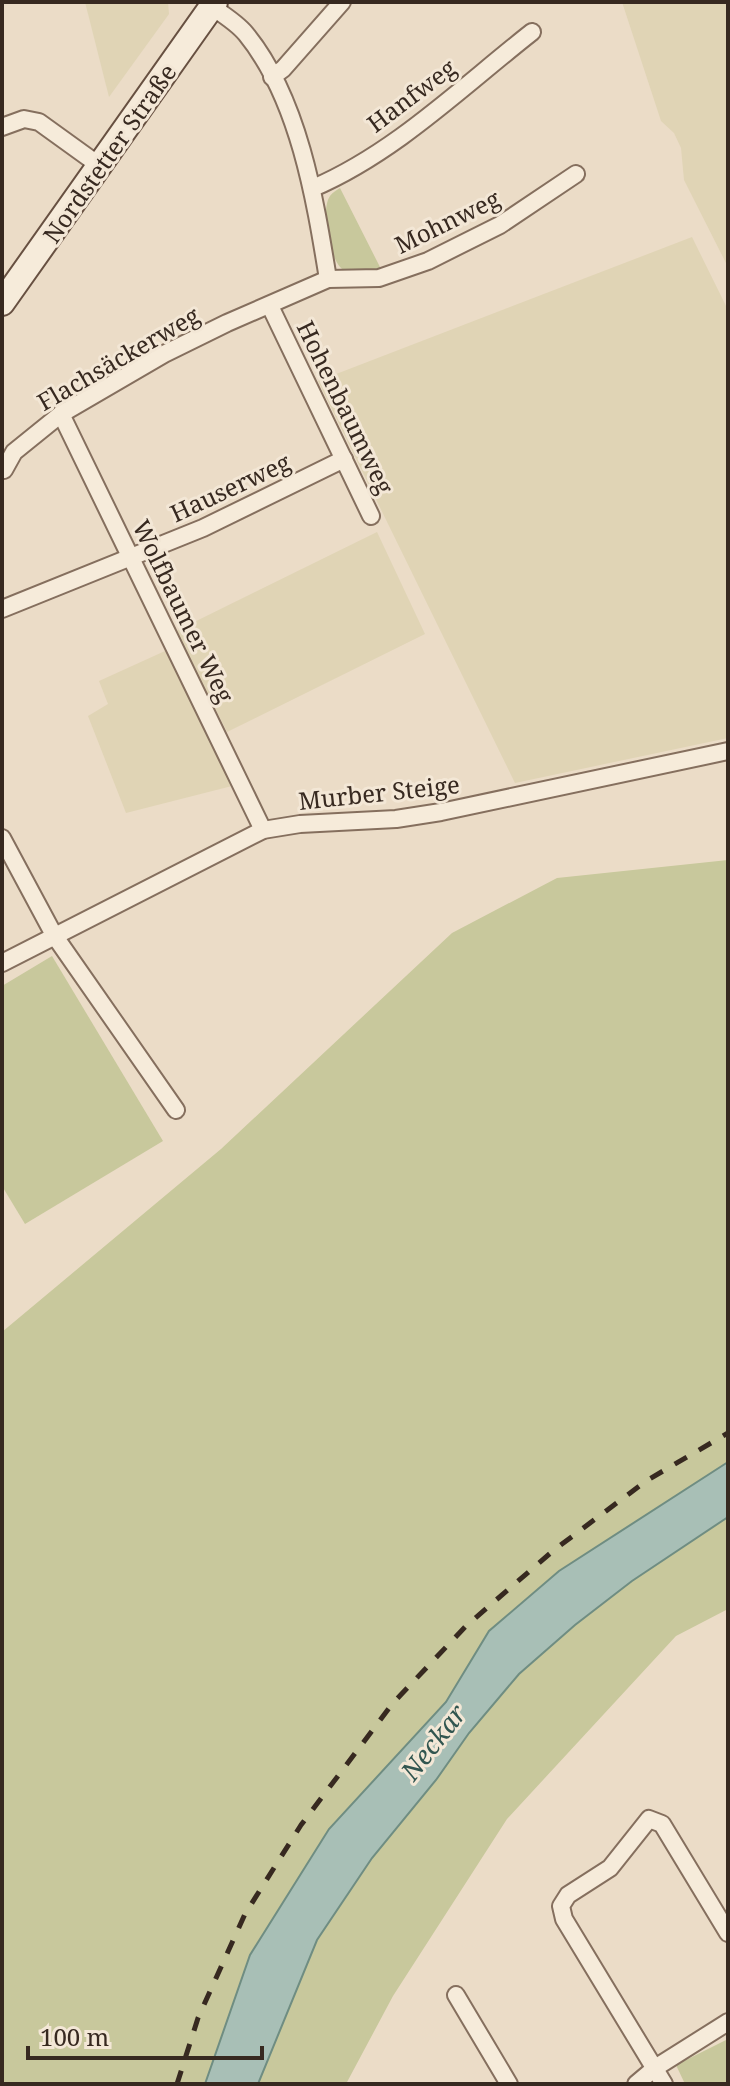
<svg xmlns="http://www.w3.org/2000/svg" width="730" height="2086" font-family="'Noto Serif',serif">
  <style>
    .farmland { fill: #e0d4b5 }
    .green { fill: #c8c89c }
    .water { fill: #a8bfb6; stroke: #6f8d82; stroke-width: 2 }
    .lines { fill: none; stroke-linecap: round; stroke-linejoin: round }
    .street-casing { stroke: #856f5e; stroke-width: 20 }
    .secondary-casing { stroke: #675041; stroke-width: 28 }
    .street { stroke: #f6ebda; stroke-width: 16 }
    .secondary { stroke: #f6ebda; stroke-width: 24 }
    .rail { stroke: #372920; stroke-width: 5; stroke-dasharray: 14 14; stroke-linecap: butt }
    .labels { text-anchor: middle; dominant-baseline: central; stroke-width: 6; stroke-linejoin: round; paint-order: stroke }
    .street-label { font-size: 24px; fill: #372920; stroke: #f3e7d6 }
    .water-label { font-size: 26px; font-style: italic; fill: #31554f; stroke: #f3e7d6 }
  </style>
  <rect width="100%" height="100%" fill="#ebdcc7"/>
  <g class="farmland">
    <path d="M85,2H168L169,14L109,97Z"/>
    <path d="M622,2H728V267L684,180L681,148L674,133L661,121Z"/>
    <path d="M692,237L728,310V738L515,783L318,381Z"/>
    <path d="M377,532L425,634L227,732L176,631Z"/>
    <path d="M165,651L232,786L126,813L88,716L108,704L99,681Z"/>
  </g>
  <g class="green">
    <path d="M340,188L382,271C369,273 356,277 345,271C329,263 320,210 330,196C333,192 337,190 340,188Z"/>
    <path d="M728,860V1462L559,1571L489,1631L446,1702L329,1829L250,1954L205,2084H2V1332L221,1149L452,933L557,878Z"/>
    <path d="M52,956L163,1141L25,1224L2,1186V986Z"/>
    <path d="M728,1517V1609L676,1636L507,1819L393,1996L346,2084H258L317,1940L372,1858L436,1780L469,1733L519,1674L575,1625L632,1581Z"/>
    <path d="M728,2039V2084H685L676,2065Z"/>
  </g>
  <path class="water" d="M728,1462V1517L632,1581L575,1625L519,1674L469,1733L436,1780L372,1858L317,1940L258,2084H205L250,1955L329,1829L446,1702L489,1631L559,1571Z"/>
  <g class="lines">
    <defs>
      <g id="street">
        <path d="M212,7C224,15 237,23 246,34C299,99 315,199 328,279"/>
        <path d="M272,77L283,69L342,2"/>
        <path d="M2,127L24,119L39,122L100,166"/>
        <path d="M313,188C395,153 463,86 532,32"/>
        <path d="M270,306L371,516"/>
        <path d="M61,414L263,830"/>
        <path d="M4,470L14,452L61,414L164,354L227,323L328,279L379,278L428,261L500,225L576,174"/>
        <path d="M2,609L203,528L344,459"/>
        <path d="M2,838L54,935L176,1110"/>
        <path d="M2,963L263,830L300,824L396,819L441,812L728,751"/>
        <path d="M456,1995L509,2084"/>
        <path d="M636,2084L655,2068L728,2022"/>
        <path d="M664,2084L564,1919L561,1906L568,1895L610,1868L649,1819L662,1824L728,1933"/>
      </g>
      <path id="secondary" d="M2,303L215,2"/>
    </defs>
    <use href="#street" class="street-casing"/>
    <use href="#secondary" class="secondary-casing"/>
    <use href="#street" class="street"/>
    <use href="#secondary" class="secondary"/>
    <path class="rail" d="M177,2084L198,2018L245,1914L301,1825L393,1703L466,1626L554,1550L646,1481L728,1433"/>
  </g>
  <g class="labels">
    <g class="street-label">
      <text transform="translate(411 95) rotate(-37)">Hanfweg</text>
      <text transform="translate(109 153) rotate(-55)">Nordstetter Straße</text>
      <text transform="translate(447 221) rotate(-26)">Mohnweg</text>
      <text transform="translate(118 358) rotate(-30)">Flachsäckerweg</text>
      <text transform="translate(346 407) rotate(64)">Hohenbaumweg</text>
      <text transform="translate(230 487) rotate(-25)">Hauserweg</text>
      <text transform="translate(184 611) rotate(64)">Wolfbaumer Weg</text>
      <text transform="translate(379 792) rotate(-6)">Murber Steige</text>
    </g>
    <g class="water-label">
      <text transform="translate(433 1742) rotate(-52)">Neckar</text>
    </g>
  </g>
  <rect width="730" height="2086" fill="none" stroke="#372920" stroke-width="8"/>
  <path d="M28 2046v12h234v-12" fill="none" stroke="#372920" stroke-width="4"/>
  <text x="40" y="2046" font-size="24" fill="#372920" stroke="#f3e7d6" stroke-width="6" paint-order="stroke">100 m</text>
</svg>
